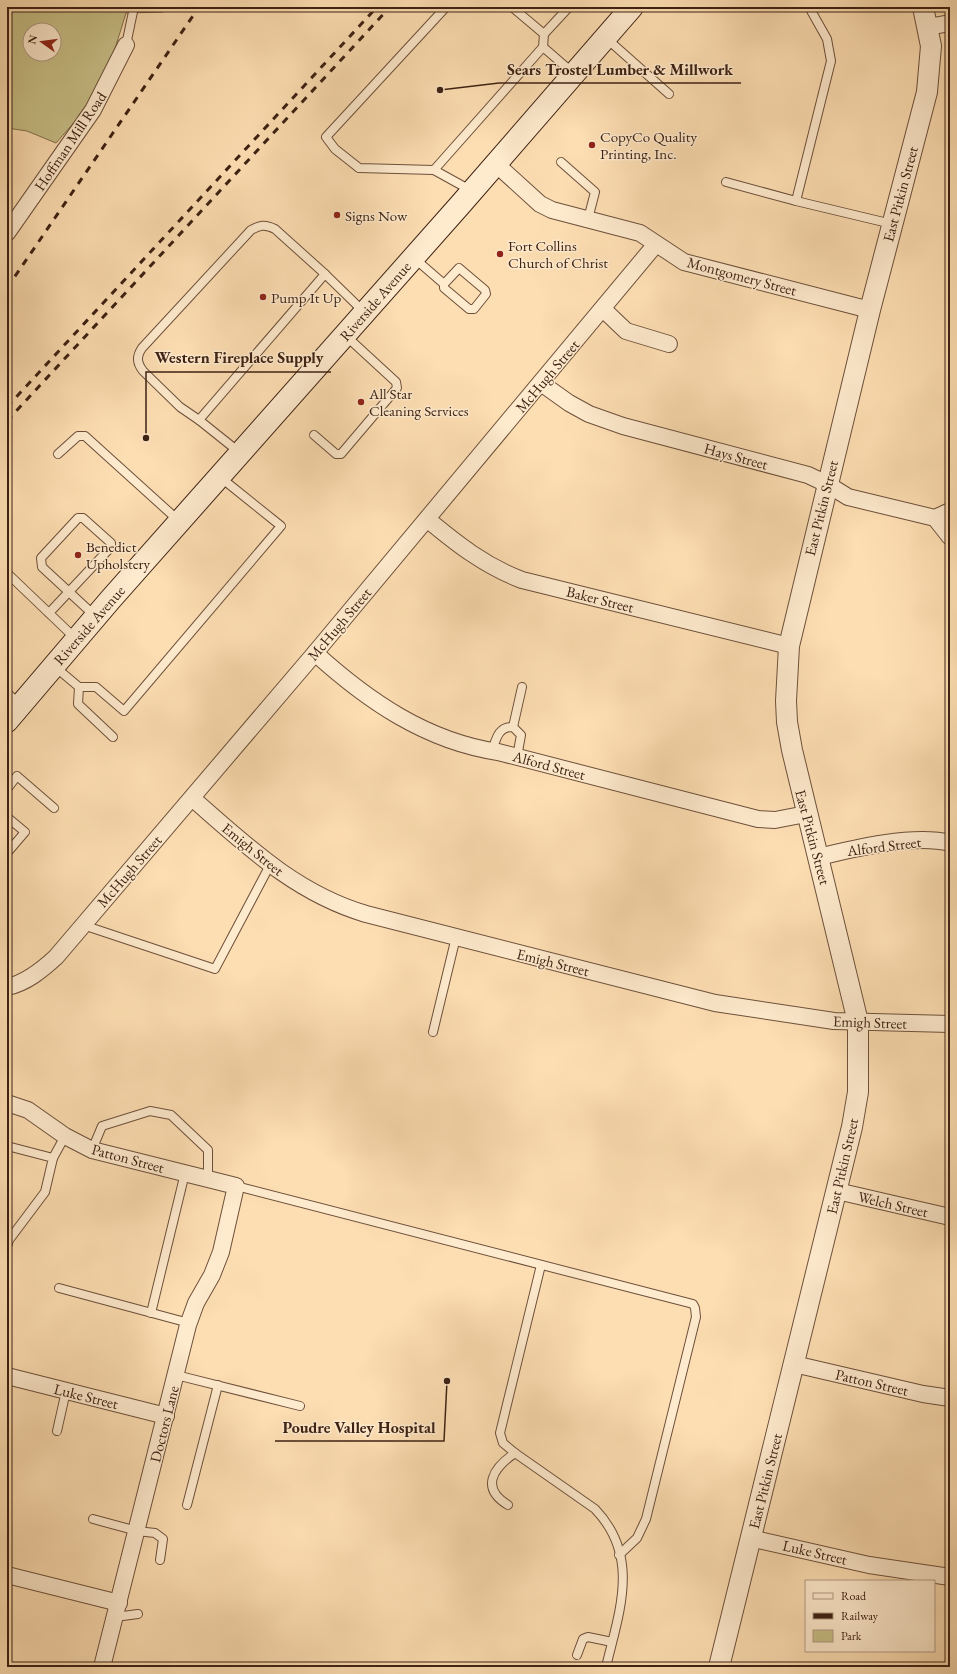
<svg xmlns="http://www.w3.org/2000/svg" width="957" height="1674" font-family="'EB Garamond',serif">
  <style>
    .green { fill: #c8bf87; stroke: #82704d; fill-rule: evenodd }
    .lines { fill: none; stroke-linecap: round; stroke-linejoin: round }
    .service-casing { stroke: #6d503b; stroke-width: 10 }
    .minor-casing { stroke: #6d503b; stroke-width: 18 }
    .tertiary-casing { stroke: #6d503b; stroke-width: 22 }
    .secondary-casing { stroke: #3d2113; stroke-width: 24 }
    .service { stroke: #feeacd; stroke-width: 8 }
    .minor { stroke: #feeacd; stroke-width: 16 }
    .tertiary { stroke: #feeacd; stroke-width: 20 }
    .secondary { stroke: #feeacd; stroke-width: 22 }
    .rail { stroke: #3d2113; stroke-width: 3; stroke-dasharray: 7 7; stroke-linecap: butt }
    .poi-dot { fill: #8f2418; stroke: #feeacd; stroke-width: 1.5 }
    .labels { text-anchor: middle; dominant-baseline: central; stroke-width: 3; stroke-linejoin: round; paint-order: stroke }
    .poi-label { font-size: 15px; fill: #3d2113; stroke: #feeacd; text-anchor: start }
    .street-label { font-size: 15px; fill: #3d2113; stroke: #feeacd }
    .leader { fill: none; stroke: #3d2113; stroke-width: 1.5 }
    .callout-dot { fill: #3d2113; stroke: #feeacd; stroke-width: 1.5 }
    .callout-label { font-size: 16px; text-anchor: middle; font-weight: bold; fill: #3d2113; stroke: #feeacd; stroke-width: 3; stroke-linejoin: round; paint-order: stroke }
  </style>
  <rect width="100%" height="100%" fill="#fddeb2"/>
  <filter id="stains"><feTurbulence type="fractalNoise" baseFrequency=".005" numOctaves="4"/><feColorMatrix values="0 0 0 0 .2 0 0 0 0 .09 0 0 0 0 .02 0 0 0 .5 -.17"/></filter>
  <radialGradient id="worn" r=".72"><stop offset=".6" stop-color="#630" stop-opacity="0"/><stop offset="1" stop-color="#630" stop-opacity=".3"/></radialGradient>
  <path class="green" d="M7,7H166L163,12L126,13L110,65L85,110L56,143L27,131L7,128ZM30,30H54V54H30Z"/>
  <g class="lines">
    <defs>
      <g id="service">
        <path d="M446,7L326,137L335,149L359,168L434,170L472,191"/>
        <path d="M512,7L544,34"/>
        <path d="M809,7L827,39L831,61L796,201L892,224"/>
        <path d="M606,38L669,94"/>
        <path d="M126,45L134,7"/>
        <path d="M543,47L573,73"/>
        <path d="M561,162L595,192L588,219"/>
        <path d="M434,170L543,47L544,34L569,7"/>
        <path d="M726,182L796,201"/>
        <path d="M414,258L444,284L459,268L485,290L486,294L474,309H469L444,288V284"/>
        <path d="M199,420L180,407L143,371C137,363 136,357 142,348L251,230C260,225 265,224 275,229L325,274"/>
        <path d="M314,435L336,454H341L397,388L396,382L346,336"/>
        <path d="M239,452L199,420L325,274L364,312"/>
        <path d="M58,454L78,436H85L179,521"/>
        <path d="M7,573L76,639"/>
        <path d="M49,613L111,547V543L83,518H78L41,558L42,567L95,616"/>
        <path d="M54,666L79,687H96L124,711L281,526L220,477"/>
        <path d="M79,687L78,704L113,737"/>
        <path d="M7,693L20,704"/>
        <path d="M513,727L522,687"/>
        <path d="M492,751C496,740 498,726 513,727L521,735L517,757"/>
        <path d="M7,789L17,776L54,808"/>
        <path d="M7,817L25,832L7,853"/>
        <path d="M83,925L215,969L270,865"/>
        <path d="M433,1032L456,937"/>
        <path d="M7,1146L53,1158L45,1192L9,1240L7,1247"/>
        <path d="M92,1150L102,1126L150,1111L171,1115L208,1150V1179"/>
        <path d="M53,1158L65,1136"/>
        <path d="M236,1186L693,1304L695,1308L696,1317L646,1519L637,1538L619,1555"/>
        <path d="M541,1265L500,1433L503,1443L515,1453L595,1509C641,1557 619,1612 606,1667"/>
        <path d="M59,1288L189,1323"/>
        <path d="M151,1313L185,1173"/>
        <path d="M176,1375L300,1406"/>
        <path d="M57,1431L66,1391"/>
        <path d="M187,1505L218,1385"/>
        <path d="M508,1505C480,1488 493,1468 515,1453"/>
        <path d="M93,1519L137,1531L155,1533L163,1539L160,1560"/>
        <path d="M115,1617L138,1614"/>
        <path d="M577,1655L583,1639L588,1637L612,1642"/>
      </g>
      <g id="minor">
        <path d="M928,27L950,23"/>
        <path d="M496,164L540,204L552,210L640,233L684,262L870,310"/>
        <path d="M7,233L93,110L126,45"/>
        <path d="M603,309L626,331L669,344"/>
        <path d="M541,383L569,403L589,414L623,426L808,475L827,484L848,497L935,518L950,511"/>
        <path d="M935,518L950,537"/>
        <path d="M427,519C457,544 485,566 522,580L789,646"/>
        <path d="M315,653C368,701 426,741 498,752L758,819L775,820L806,814"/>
        <path d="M192,798C246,845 295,893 366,914L715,1003L834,1021L950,1024"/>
        <path d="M819,857C855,848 914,834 950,843"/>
        <path d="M7,987C26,983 42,970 56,957L315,653L656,244"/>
        <path d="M7,1103L28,1110L65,1136L92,1150L236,1186L221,1252L212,1275L196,1303L188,1325L102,1667"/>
        <path d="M837,1191L950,1217"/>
        <path d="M794,1364L923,1394L950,1398"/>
        <path d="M7,1376L166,1416"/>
        <path d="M750,1538L869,1565L950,1577"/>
        <path d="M7,1575L119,1603"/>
      </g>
      <path id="tertiary" d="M719,1667L852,1127L858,1092V1022L792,750L787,722L786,701L789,646L870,310L927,92L931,46L923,7"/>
      <path id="secondary" d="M7,721L110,600L460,205L632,7"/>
    </defs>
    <use href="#service" class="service-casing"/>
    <use href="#minor" class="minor-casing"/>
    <use href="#tertiary" class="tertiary-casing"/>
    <use href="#secondary" class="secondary-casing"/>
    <use href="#service" class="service"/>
    <use href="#minor" class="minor"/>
    <use href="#tertiary" class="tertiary"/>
    <use href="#secondary" class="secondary"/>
    <g class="rail">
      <path d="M7,288L199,7"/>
      <path d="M7,407L377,7"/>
      <path d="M7,421L390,7"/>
    </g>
  </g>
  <g class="poi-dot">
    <circle cx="592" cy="145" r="4"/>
    <circle cx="337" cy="215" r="4"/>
    <circle cx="500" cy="254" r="4"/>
    <circle cx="263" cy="297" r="4"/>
    <circle cx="361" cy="402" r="4"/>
    <circle cx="78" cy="555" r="4"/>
  </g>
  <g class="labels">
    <g class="poi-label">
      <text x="600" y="136">CopyCo Quality<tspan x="600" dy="17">Printing, Inc.</tspan></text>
      <text x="345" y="215">Signs Now</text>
      <text x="508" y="245">Fort Collins<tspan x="508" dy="17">Church of Christ</tspan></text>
      <text x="271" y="297">Pump It Up</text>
      <text x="369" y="393">All Star<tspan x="369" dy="17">Cleaning Services</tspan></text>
      <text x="86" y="546">Benedict<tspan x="86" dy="17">Upholstery</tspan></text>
    </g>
    <g class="street-label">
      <text transform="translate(70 141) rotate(-56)">Hoffman Mill Road</text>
      <text transform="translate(900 194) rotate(-75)">East Pitkin Street</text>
      <text transform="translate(742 276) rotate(15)">Montgomery Street</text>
      <text transform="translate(375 301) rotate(-49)">Riverside Avenue</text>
      <text transform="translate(547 376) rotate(-50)">McHugh Street</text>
      <text transform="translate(736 456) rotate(15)">Hays Street</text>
      <text transform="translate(821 508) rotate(-76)">East Pitkin Street</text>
      <text transform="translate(600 599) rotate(14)">Baker Street</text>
      <text transform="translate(339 624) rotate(-50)">McHugh Street</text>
      <text transform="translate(89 625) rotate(-49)">Riverside Avenue</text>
      <text transform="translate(549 765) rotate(15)">Alford Street</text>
      <text transform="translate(813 837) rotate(75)">East Pitkin Street</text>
      <text transform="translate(884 846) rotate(-7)">Alford Street</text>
      <text transform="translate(253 849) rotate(39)">Emigh Street</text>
      <text transform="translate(129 871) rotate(-49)">McHugh Street</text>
      <text transform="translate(553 962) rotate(14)">Emigh Street</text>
      <text transform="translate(870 1022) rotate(2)">Emigh Street</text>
      <text transform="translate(128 1158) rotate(15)">Patton Street</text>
      <text transform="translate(842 1166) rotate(-77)">East Pitkin Street</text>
      <text transform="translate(893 1204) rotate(13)">Welch Street</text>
      <text transform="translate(872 1382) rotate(13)">Patton Street</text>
      <text transform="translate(86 1396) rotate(14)">Luke Street</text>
      <text transform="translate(164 1424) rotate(-76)">Doctors Lane</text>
      <text transform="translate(765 1481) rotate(-76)">East Pitkin Street</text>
      <text transform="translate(815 1552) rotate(13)">Luke Street</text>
    </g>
  </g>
  <path class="leader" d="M440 90L499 83H741M146 438L146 372H331M447 1381L444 1441H275"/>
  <g class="callout-dot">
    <circle cx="440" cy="90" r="4"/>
    <circle cx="146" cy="438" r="4"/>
    <circle cx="447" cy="1381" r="4"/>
  </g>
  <g class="callout-label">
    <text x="620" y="75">Sears Trostel Lumber &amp; Millwork</text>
    <text x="239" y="363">Western Fireplace Supply</text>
    <text x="359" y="1433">Poudre Valley Hospital</text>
  </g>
  <rect width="957" height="1674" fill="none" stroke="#fddeb2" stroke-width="24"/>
  <rect x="8" y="8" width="941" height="1658" fill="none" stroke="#3d2113" stroke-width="2"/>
  <rect x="12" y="12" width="933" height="1650" fill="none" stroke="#3d2113"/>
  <rect x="805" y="1580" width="130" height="72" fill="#feeacd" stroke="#b19a83"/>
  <rect x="813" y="1593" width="20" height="6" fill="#feeacd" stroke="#b19a83"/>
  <text x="841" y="1600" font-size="12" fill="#3d2113">Road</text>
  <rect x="813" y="1613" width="20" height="6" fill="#3d2113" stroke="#b19a83"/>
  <text x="841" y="1620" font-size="12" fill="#3d2113">Railway</text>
  <rect x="813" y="1630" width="20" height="12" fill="#c8bf87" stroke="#b19a83"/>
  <text x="841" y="1640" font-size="12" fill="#3d2113">Park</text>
  <g transform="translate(42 42) rotate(284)"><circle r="19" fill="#feeacd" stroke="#b19a83"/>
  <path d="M0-3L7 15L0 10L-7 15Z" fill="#8f2418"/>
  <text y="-6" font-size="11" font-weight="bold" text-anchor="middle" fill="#3d2113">N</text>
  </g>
  <rect width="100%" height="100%" filter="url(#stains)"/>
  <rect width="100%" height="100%" fill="url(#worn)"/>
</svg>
